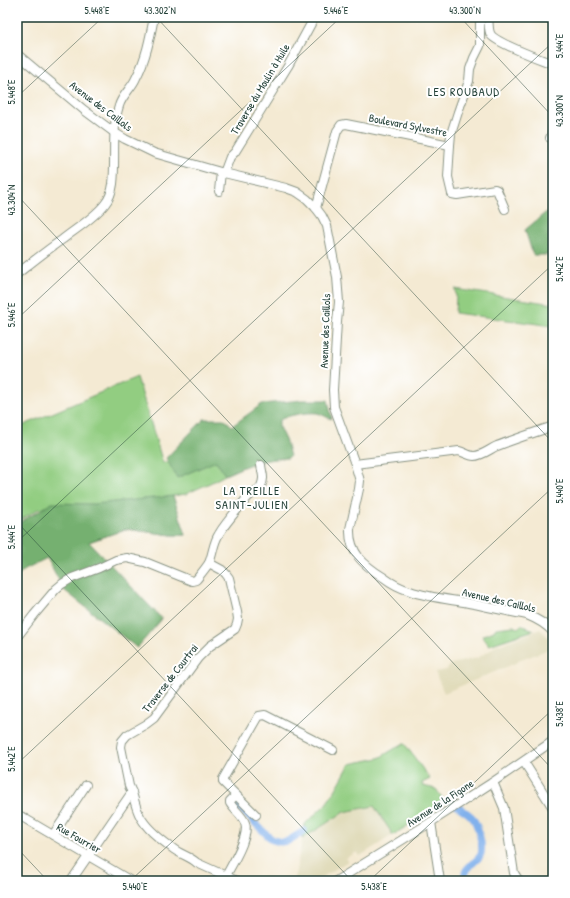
<svg xmlns="http://www.w3.org/2000/svg" width="570" height="898" font-family="'Patrick Hand',sans-serif">
  <style>
    .built { fill: #e1dcbb }
    .green { fill: #92cd81; stroke: #58855a }
    .forest { fill: #75b06f; stroke: #4a7652 }
    .lines { fill: none; stroke-linecap: round; stroke-linejoin: round }
    .canal { stroke: #81b1ec; stroke-width: 7 }
    .minor-casing { stroke: #8a9484; stroke-width: 10 }
    .minor { stroke: #fff; stroke-width: 8 }
    .ticks { fill: none; stroke: #1f3d34; stroke-width: 1; stroke-opacity: 0.45 }
    .labels { text-anchor: middle; dominant-baseline: central; stroke-width: 4; stroke-linejoin: round; paint-order: stroke }
    .street-label { font-size: 11px; fill: #1f3d34; stroke: #fff }
    .neighbourhood-label { font-size: 12px; letter-spacing: 1px; fill: #1f3d34; stroke: #fff }
    .neatline { fill: none; stroke: #1f3d34; stroke-width: 1.5 }
    .ticks-label { font-size: 10px; text-anchor: middle; fill: #1f3d34 }
  </style>
  <rect width="100%" height="100%" fill="#fff"/>
  <filter id="ink" filterUnits="userSpaceOnUse"><feTurbulence type="fractalNoise" baseFrequency=".025" numOctaves="2"/><feDisplacementMap in="SourceGraphic" scale="8" xChannelSelector="R" yChannelSelector="G"/><feConvolveMatrix kernelMatrix="1 2 1 2 8 2 1 2 1" color-interpolation-filters="sRGB"/></filter>
  <filter id="wash" filterUnits="userSpaceOnUse"><feTurbulence type="fractalNoise" baseFrequency=".012" numOctaves="4" result="noise"/><feDisplacementMap in="SourceGraphic" scale="16" xChannelSelector="R" yChannelSelector="G"/><feGaussianBlur stdDeviation="0.9" result="paint"/><feColorMatrix in="noise" values="0 0 0 0 0 0 0 0 0 0 0 0 0 0 0 0 0 1.4 0 .05"/><feComposite in="paint" operator="in"/></filter>
  <g filter="url(#wash)">
    <rect width="100%" height="100%" fill="#f4ead3"/>
    <g class="built">
      <path d="M540,629L549,638L550,643L553,645V647L529,657V656L518,660V662L444,693L435,672L447,670L451,664L477,658L489,651L497,644H501Z"/>
      <path d="M374,806L393,835L360,856L357,852L346,858L348,861L316,881H294L302,839L344,812Z"/>
    </g>
    <g class="green">
      <path d="M455,289L553,304V326L455,313L456,296Z"/>
      <path d="M137,377L163,463L220,441L241,468L225,475L212,482L186,494L173,496L186,535H172L126,529L89,542L61,550L40,508L17,522V428Z"/>
      <path d="M521,625L534,630L489,645L482,636L494,631L496,628L514,626L518,628Z"/>
      <path d="M404,743L430,779L422,783L423,786L436,789L445,802L393,835L374,806L344,812L302,839L305,824L325,805L333,794L350,764L379,758Z"/>
    </g>
    <g class="forest">
      <path d="M553,205V255H533L525,230L551,208Z"/>
      <path d="M302,400H328L332,419C327,418 322,414 317,413C308,412 285,415 279,421V427L286,442L290,456L288,458C263,459 248,464 225,475L216,461L177,478L166,458L204,419H224L232,426L262,404Z"/>
      <path d="M173,496L186,535H172L126,529L89,542L162,619L137,648L64,590L47,558L25,569L17,576V524L52,503L94,504Z"/>
    </g>
    <g class="lines">
      <g class="canal">
        <path d="M234,802L267,835L273,840L281,842L288,841L304,831"/>
        <path d="M454,804C460,808 467,812 472,817C477,823 485,849 480,856C473,866 461,867 466,881"/>
      </g>
    </g>
  </g>
  <g filter="url(#ink)">
    <g class="lines">
      <defs>
        <g id="minor">
          <path d="M488,17C489,22 488,31 491,35C497,43 542,60 553,64"/>
          <path d="M17,54L84,110L115,133L125,139L154,153L224,173L286,188L297,192L307,199L316,208L322,216L327,226L337,277L339,302L337,322L333,390L334,407L355,464L360,481L359,489L350,529C349,553 364,565 383,577C391,583 400,588 410,591C427,597 446,599 464,602C485,606 506,611 527,615C537,619 546,624 553,632"/>
          <path d="M550,138L553,131"/>
          <path d="M450,145L448,177L452,194L457,195L495,189L497,190L505,209"/>
          <path d="M224,173L230,157L235,152L288,66L313,20L317,17"/>
          <path d="M219,191L221,172"/>
          <path d="M316,208L337,131L341,125L346,124L450,145L451,134L458,112L469,81L470,69L474,58L480,46V17"/>
          <path d="M17,274C32,262 47,250 63,239C77,228 94,218 105,204C109,199 112,191 113,184C116,159 111,130 119,106C122,95 132,88 136,78C146,59 150,38 154,17"/>
          <path d="M355,464L459,451C464,452 469,456 474,456C482,456 490,449 497,446C515,439 534,433 553,426"/>
          <path d="M209,563L222,570L226,574L229,578L237,612L238,619L237,624L235,629L210,646L198,658L154,718L146,724L127,735L122,741L121,747L129,786C135,797 135,811 143,821C151,833 164,842 175,850C182,855 191,857 197,863L237,881"/>
          <path d="M17,637L34,615L56,589L62,584L72,578L99,568L116,560L127,558L145,562L192,581L196,580C200,575 205,569 209,563C213,554 213,543 219,534C226,522 238,509 247,498C252,493 258,491 261,486C265,477 262,474 261,465"/>
          <path d="M524,762L553,808"/>
          <path d="M493,782L504,808L514,873L519,881"/>
          <path d="M17,814L131,881"/>
          <path d="M256,815L223,782V779L259,716L265,715L333,750"/>
          <path d="M431,822L440,881"/>
          <path d="M53,835L86,785"/>
          <path d="M226,876C232,864 250,836 245,823C242,815 234,810 230,803V801L236,795"/>
          <path d="M71,881L132,792"/>
          <path d="M336,881L431,822L493,782L553,741"/>
        </g>
      </defs>
      <use href="#minor" class="minor-casing"/>
      <use href="#minor" class="minor"/>
    </g>
  </g>
  <path class="ticks" d="M156,17L553,443M460,17L553,117M17,97L103,17M17,195L553,770M17,319L341,17M17,522L352,881M17,542L553,42M17,764L553,264M17,848L48,881M130,881L553,487M369,881L553,709"/>
  <g class="labels">
    <g class="street-label">
      <text transform="translate(260 89) rotate(-59)">Traverse du Moulin à Huile</text>
      <text transform="translate(101 106) rotate(37)">Avenue des Caillols</text>
      <text transform="translate(408 125) rotate(11)">Boulevard Sylvestre</text>
      <text transform="translate(325 331) rotate(-88)">Avenue des Caillols</text>
      <text transform="translate(499 600) rotate(13)">Avenue des Caillols</text>
      <text transform="translate(170 678) rotate(-52)">Traverse de Courtrai</text>
      <text transform="translate(440 803) rotate(-33)">Avenue de la Figone</text>
      <text transform="translate(79 838) rotate(30)">Rue Fourrier</text>
    </g>
    <g class="neighbourhood-label">
      <text x="464" y="91">LES ROUBAUD</text>
      <text x="252" y="490">LA TREILLE<tspan x="252" dy="14">SAINT-JULIEN</tspan></text>
    </g>
  </g>
  <rect width="570" height="898" fill="none" stroke="#fff" stroke-width="44"/>
  <rect x="22" y="22" width="526" height="854" class="neatline"/>
  <g class="ticks-label">
    <text x="97" y="14">5.448°E</text>
    <text x="160" y="14">43.302°N</text>
    <text x="336" y="14">5.446°E</text>
    <text x="465" y="14">43.300°N</text>
    <text transform="translate(559 46) rotate(-90)" y="4">5.444°E</text>
    <text transform="translate(11 92) rotate(-90)" y="4">5.448°E</text>
    <text transform="translate(559 111) rotate(-90)" y="4">43.300°N</text>
    <text transform="translate(11 200) rotate(-90)" y="4">43.304°N</text>
    <text transform="translate(559 269) rotate(-90)" y="4">5.442°E</text>
    <text transform="translate(11 315) rotate(-90)" y="4">5.446°E</text>
    <text transform="translate(559 491) rotate(-90)" y="4">5.440°E</text>
    <text transform="translate(11 537) rotate(-90)" y="4">5.444°E</text>
    <text transform="translate(559 714) rotate(-90)" y="4">5.438°E</text>
    <text transform="translate(11 759) rotate(-90)" y="4">5.442°E</text>
    <text x="135" y="890">5.440°E</text>
    <text x="374" y="890">5.438°E</text>
  </g>
</svg>
